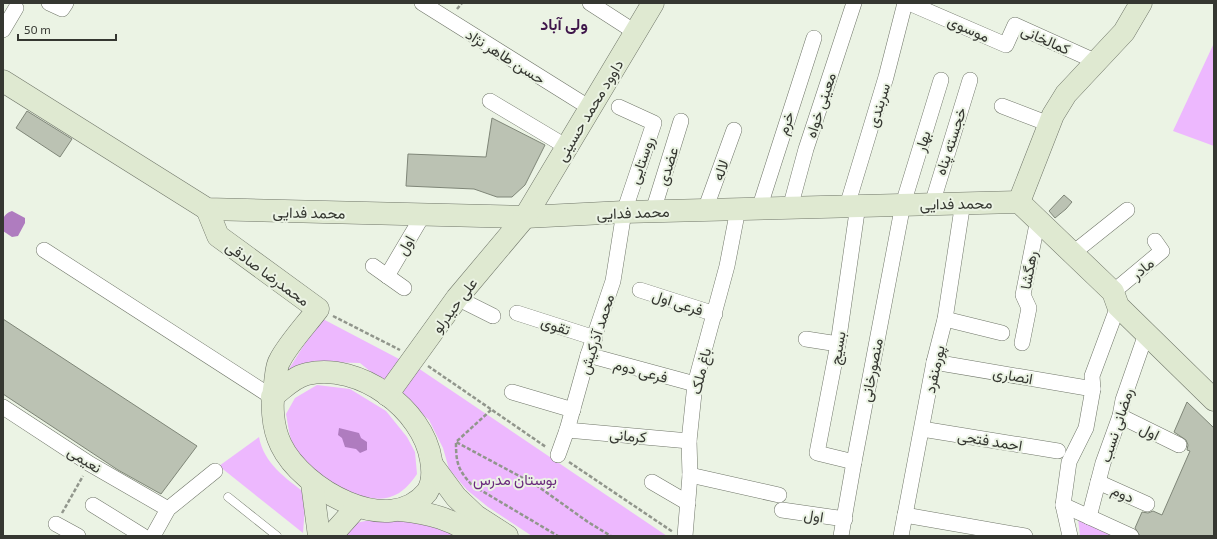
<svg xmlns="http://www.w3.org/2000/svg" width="1217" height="539" font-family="'Exo 2',Vazirmatn,sans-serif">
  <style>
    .green { fill: #edb8fe }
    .water { fill: #af7cbf }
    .building { fill: #bbc2b3; stroke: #7f8678 }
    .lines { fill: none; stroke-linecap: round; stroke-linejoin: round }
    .lane-casing { stroke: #707669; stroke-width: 9 }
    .street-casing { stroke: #707669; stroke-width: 16 }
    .secondary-casing { stroke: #707669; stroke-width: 23 }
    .path { stroke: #91968c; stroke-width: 2.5; stroke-dasharray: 4 2; stroke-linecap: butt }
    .lane { stroke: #fff; stroke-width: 8 }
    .street { stroke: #fff; stroke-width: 15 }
    .secondary { stroke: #dfe9d1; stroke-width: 22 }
    .labels { text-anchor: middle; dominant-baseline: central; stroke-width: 4; stroke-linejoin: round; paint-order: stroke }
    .street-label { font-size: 15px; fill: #353731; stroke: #ebf3e4 }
    .park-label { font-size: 15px; fill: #6b2b7d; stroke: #ebf3e4 }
    .neighbourhood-label { font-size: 16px; font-weight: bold; fill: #3e154a; stroke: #ebf3e4 }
  </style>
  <rect width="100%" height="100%" fill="#ebf3e4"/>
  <g class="green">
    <path d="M1214,43V146L1173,131Z"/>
    <path d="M321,318L401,360L387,385L360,363L318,362L301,368L282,380Z"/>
    <path d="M415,366L667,536H532L488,507L467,490L449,469L443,448L429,420L395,391Z"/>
    <path d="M317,385L350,389L386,411L407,437L415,452L417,474C410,484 403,493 390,497C360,507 306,471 293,444C289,436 288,424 286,414L295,398Z"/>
    <path d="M259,437C264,464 286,478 306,494L303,533L219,466Z"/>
    <path d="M1078,518L1119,536H1080Z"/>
    <path d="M386,520H427L460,536H340C356,519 363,521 386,520Z"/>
  </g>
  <g class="water">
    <path d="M12,211L25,218V223L18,236L12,237L3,231C3,221 1,215 12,211Z"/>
    <path d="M339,428L359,433L361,438L367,442V450L360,453L356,449L345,447L342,438L338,435Z"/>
  </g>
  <g class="building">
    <path d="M27,111L72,139L60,157L16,128Z"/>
    <path d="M492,118L545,145L525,185L512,197H497L474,189L406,186L408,154L486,157Z"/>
    <path d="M1064,195L1072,202L1066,209L1055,218L1049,211Z"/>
    <path d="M3,319L197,446L161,494L118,470L3,394Z"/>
    <path d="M1187,402L1214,428V536H1140L1135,528L1142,512L1148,513L1153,511L1162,515L1190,451L1187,450L1188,445L1186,440L1174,432Z"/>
  </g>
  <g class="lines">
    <defs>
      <path id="lane" d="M228,497L277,536"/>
      <g id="street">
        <path d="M49,3L62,9L66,3"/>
        <path d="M422,3L590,108"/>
        <path d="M590,3L635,32"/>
        <path d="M909,3L1006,45L1015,25L1097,62"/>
        <path d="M3,30L16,8"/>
        <path d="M490,101L567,147"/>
        <path d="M1002,106L1049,124"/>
        <path d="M932,204L970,80"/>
        <path d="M847,206L886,77L905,3"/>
        <path d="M790,208L806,149L854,3"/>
        <path d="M759,209L814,38"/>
        <path d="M705,210L734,130"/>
        <path d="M653,211L681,121"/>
        <path d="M44,250L272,397"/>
        <path d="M1073,253L1127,210"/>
        <path d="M373,266L404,288"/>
        <path d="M387,276L423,215"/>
        <path d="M640,290L715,314"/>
        <path d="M1113,292L1162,251L1155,241"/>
        <path d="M457,298L493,316"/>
        <path d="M517,313L595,338"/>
        <path d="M945,319L1002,333"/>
        <path d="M806,339L838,344"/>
        <path d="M1022,343L1029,308L1023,295L1038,219"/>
        <path d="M588,355L695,384"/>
        <path d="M934,362L1093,389"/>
        <path d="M512,392L573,410"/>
        <path d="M3,407L90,464L168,509"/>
        <path d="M1120,416L1179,445"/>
        <path d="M922,429L1058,451"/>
        <path d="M567,430L689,441"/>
        <path d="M558,455L567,430L588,355L613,281L624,212L654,123L619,107"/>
        <path d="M854,462L817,453L838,344L858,205"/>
        <path d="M690,475L779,495"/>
        <path d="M652,482L688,503"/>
        <path d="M1098,482L1147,504"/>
        <path d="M93,505L143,536"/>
        <path d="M1063,505L1131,536"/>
        <path d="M782,510L845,519"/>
        <path d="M905,515L1025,536"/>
        <path d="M1089,517L1103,463L1120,416L1123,400L1146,334"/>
        <path d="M56,524L78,536"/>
        <path d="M153,536L168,509L215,471"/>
        <path d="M685,536L690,475L689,441L695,384L727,266L738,209"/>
        <path d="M841,536L854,462L903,204L941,80"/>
        <path d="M901,536L934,362L945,319L963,202"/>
        <path d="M1070,536L1063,505L1069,462L1086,428L1093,389L1092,376L1118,306"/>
      </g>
      <g id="secondary">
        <path d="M3,81L207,209L525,217L624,212L1019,202L1113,292L1118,306L1214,400"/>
        <path d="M1019,202L1053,115L1066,94L1124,32L1141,3"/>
        <path d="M207,209L218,236L318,309C306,325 289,343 280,360C276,366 276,376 275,383C271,403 272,427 281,445C302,489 389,539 427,492C433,483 433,471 431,460C423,409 359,362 307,374C293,377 283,389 272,397"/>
        <path d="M387,395L457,298L525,217L653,3"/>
        <path d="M433,466L456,497L476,516L507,536"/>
        <path d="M312,483L319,536"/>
        <path d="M400,510C431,513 451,519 477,536"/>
        <path d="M331,536L356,508"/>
      </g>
    </defs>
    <use href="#lane" class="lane-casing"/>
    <use href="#street" class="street-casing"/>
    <use href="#secondary" class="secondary-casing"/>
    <g class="path">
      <path d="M457,9L462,3"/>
      <path d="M333,316L400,350"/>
      <path d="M428,366L546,447"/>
      <path d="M491,410L456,442L536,485L588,522L611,536"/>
      <path d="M456,443C456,463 458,470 472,485L558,536"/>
      <path d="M569,462L673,532"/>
      <path d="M62,513L83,476"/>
    </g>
    <use href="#lane" class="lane"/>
    <use href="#street" class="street"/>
    <use href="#secondary" class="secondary"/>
  </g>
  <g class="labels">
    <g class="street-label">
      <text transform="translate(969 28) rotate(24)">موسوی</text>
      <text transform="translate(1046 39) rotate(24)">کمالخانی</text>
      <text transform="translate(506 56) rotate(32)">حسن طاهر نژاد</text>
      <text transform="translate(820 105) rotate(-72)">معینی خواه</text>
      <text transform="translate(878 105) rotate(-73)">سربندی</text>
      <text transform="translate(589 110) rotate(-59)">داوود محمد حسینی</text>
      <text transform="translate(785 123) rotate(-72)">خرم</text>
      <text transform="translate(922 141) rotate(-73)">بهار</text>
      <text transform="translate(950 141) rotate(-72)">خجسته پناه</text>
      <text transform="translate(641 160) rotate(-71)">روستایی</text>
      <text transform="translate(667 166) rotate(-72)">عضدی</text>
      <text transform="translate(720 170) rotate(-70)">لاله</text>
      <text transform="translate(956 203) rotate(-1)">محمد فدایی</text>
      <text transform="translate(309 212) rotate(1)">محمد فدایی</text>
      <text transform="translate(633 212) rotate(-2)">محمد فدایی</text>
      <text transform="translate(405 245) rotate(-60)">اول</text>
      <text transform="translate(1142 268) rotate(-40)">مادر</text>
      <text transform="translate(1028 270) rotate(-80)">رهگشا</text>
      <text transform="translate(268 273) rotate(36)">محمدرضا صادقی</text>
      <text transform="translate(678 302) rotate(18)">فرعی اول</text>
      <text transform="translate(454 305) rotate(-53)">علی حیدرلو</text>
      <text transform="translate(556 325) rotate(18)">تقوی</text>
      <text transform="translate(596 334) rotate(-72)">محمد آذرکیش</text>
      <text transform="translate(837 348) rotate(-80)">بسیج</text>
      <text transform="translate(934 369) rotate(-78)">پورمنفرد</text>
      <text transform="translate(641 370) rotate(15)">فرعی دوم</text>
      <text transform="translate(871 370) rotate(-79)">منصورخانی</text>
      <text transform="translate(700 371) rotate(-77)">باغ ملک</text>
      <text transform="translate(1013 375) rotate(10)">انصاری</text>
      <text transform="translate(1116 425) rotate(-72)">رمضانی نسب</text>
      <text transform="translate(1150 431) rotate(26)">اول</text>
      <text transform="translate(628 435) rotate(5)">کرمانی</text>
      <text transform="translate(990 440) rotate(9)">احمد فتحی</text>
      <text transform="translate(85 459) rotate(32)">نعیمی</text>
      <text transform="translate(1123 493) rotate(24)">دوم</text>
      <text transform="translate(814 515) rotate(9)">اول</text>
    </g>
    <g class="park-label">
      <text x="515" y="479">بوستان مدرس</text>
    </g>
    <g class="neighbourhood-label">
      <text x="564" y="23">ولی آباد</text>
    </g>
  </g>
  <rect width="1217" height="539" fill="none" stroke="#353731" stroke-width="8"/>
  <path d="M18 34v6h98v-6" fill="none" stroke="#353731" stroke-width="2"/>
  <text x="24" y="34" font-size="12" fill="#353731" stroke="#ebf3e4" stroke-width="3" paint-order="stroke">50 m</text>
</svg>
